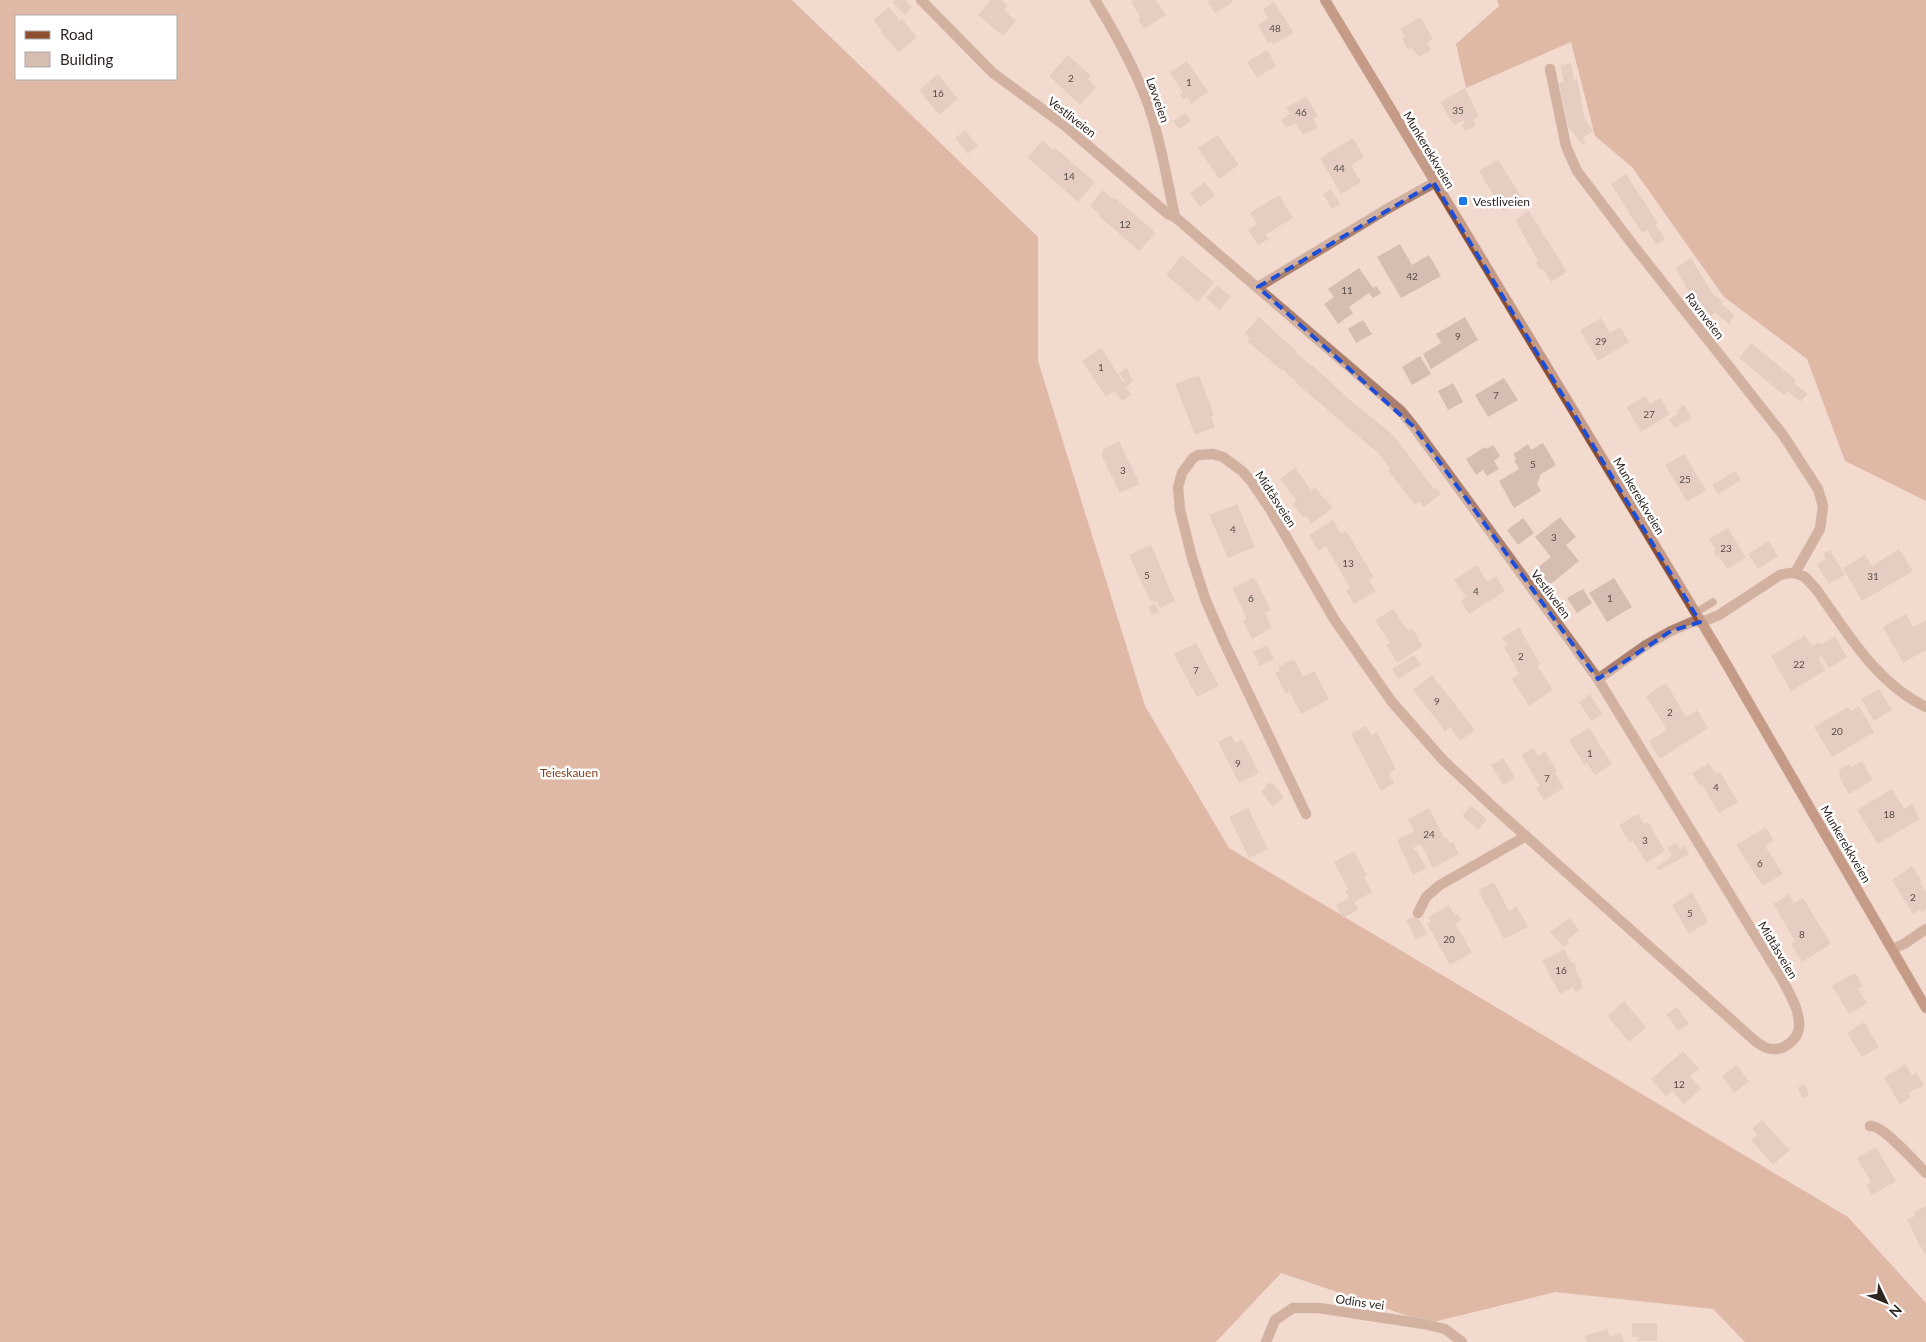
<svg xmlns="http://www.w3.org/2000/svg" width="1926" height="1342" font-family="Lato,sans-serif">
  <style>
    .forest { fill: #c99076; fill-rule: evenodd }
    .building { fill: #d6bdb2 }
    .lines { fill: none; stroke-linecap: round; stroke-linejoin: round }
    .lane-casing { stroke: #ccb6ac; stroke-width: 8 }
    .street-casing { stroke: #ccb6ac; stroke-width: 11 }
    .secondary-casing { stroke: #ccb6ac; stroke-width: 11 }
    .lane { stroke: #ab7f6b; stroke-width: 7 }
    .street { stroke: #ab7f6b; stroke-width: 10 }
    .secondary { stroke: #8e4f31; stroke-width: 10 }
    .marked { fill: none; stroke: #1d4ed8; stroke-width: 4; stroke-dasharray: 10 6; stroke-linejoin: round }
    .poi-dot { fill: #1b7ae3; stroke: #fff; stroke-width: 2 }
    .labels { text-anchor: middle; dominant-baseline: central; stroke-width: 5; stroke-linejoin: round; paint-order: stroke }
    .number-label { font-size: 10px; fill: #594c46 }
    .street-label { font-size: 12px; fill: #2f2622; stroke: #fff }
    .poi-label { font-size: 12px; fill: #2f2622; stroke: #fff; text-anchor: start }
    .park-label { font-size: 12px; fill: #87401b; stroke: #fff }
  </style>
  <rect width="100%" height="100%" fill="#f3dace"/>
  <g class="forest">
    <path d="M0,0H792L1038,237V361L1145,706L1229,848L1848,1217L1926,1303V1342H1745L1713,1309L1555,1292L1429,1323L1281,1273L1216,1342H0ZM16,16H176V79H16Z"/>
    <path d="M1497,0H1926V501L1845,461L1807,359L1724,297L1632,167L1595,136L1571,42L1466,88L1456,44L1499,6Z"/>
  </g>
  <g class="building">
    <path d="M895,0H905L912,7L905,15L893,3Z"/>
    <path d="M991,0H1002L1008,5L1004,10L1016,21L1003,36L978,15Z"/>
    <path d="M1134,0H1156L1166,15L1144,29L1138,20L1141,18L1131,2Z"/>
    <path d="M1211,0H1232L1233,2L1215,13L1208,2Z"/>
    <path d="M1274,2L1294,33L1273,45L1271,41L1268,43L1258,25L1268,18L1263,9Z"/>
    <path d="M889,7L900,21L902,19L917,37L899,52L880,32L882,31L873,20Z"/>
    <path d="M1420,17L1433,39L1427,43L1431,50L1419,57L1411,48L1408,50L1402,39L1405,37L1400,29Z"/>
    <path d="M1267,50L1276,66L1257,78L1247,62Z"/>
    <path d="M1068,55L1091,76L1088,79L1096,87L1080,105L1049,76Z"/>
    <path d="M1187,61L1208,92L1191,104L1187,97L1184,99L1180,95L1183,93L1170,72Z"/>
    <path d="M1571,63L1574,80L1577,79L1585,119L1593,131L1583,138L1586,143L1582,145L1568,126L1559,83L1564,82L1560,65Z"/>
    <path d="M938,74L958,99L939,115L919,90Z"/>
    <path d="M1465,88L1479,117L1473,120L1476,126L1465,131L1462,125L1465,123L1463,120L1454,125L1440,102Z"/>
    <path d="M1306,96L1318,116L1313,119L1318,127L1303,135L1295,123L1286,128L1281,120L1290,114L1286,108Z"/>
    <path d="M1186,113L1191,121L1179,129L1173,121Z"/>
    <path d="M965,130L978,146L968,154L955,138Z"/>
    <path d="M1218,135L1239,165L1219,179L1198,148Z"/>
    <path d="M1353,138L1364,157L1351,165L1361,182L1341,194L1320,158Z"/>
    <path d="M1042,140L1053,150L1055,148L1095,182L1078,202L1028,158Z"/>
    <path d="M1498,160L1523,199L1503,211L1479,171Z"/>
    <path d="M1626,174L1658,223L1655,224L1665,239L1656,245L1647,230L1642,233L1611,184Z"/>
    <path d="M1205,182L1215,196L1200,207L1190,193Z"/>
    <path d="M1331,189L1340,204L1332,209L1323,194Z"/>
    <path d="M1103,190L1114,200L1115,198L1156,233L1139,251L1099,216L1100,215L1090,206Z"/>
    <path d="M1279,195L1293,218L1266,234L1269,239L1258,245L1248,230L1257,224L1250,213Z"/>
    <path d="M1529,211L1567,272L1551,282L1543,269L1540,270L1536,263L1538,261L1515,220Z"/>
    <path d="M1400,244L1412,265L1429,255L1441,276L1401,298L1377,257Z"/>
    <path d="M1182,255L1214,282L1198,302L1166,275Z"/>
    <path d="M1691,258L1712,293L1723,302L1721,304L1735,315L1729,324L1715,312L1712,316L1697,305L1675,268Z"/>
    <path d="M1359,268L1373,288L1376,286L1381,293L1373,298L1369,293L1349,307L1353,313L1338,324L1324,304L1334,297L1328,289Z"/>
    <path d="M1217,285L1231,297L1220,310L1206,298Z"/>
    <path d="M1259,317L1297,352L1296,353L1311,366L1312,365L1351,401L1393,435L1434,489L1436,487L1441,494L1424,507L1419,502L1415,505L1388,470L1390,468L1378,453L1296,383L1297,382L1282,369L1281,370L1247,341L1250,338L1245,333Z"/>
    <path d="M1465,317L1478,340L1431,369L1423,354L1441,343L1436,334Z"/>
    <path d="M1601,318L1610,333L1620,327L1629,342L1598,361L1580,330Z"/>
    <path d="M1363,320L1372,334L1356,343L1348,329Z"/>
    <path d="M1751,343L1796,380L1794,383L1808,394L1801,402L1787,391L1784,395L1739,358Z"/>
    <path d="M1101,348L1123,382L1125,381L1119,373L1127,368L1133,382L1126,387L1131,395L1122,401L1115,391L1106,397L1082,361Z"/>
    <path d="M1420,356L1431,374L1412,385L1402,367Z"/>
    <path d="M1199,375L1214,415L1211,416L1215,427L1195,435L1175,384Z"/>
    <path d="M1504,378L1518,400L1488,417L1475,395Z"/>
    <path d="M1453,383L1463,402L1448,410L1438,391Z"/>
    <path d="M1645,396L1650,404L1660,398L1670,414L1641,432L1626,407Z"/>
    <path d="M1684,405L1692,418L1675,428L1669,419L1678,414L1676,411Z"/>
    <path d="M1119,441L1140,484L1120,493L1102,457L1103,449Z"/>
    <path d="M1543,443L1556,465L1541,474L1537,484L1541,491L1514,508L1499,481L1519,469L1514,460L1516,459L1513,454L1528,444L1531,450Z"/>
    <path d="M1493,445L1500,456L1494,461L1499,469L1487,476L1483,470L1476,475L1466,459L1485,447L1486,449Z"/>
    <path d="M1684,454L1706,490L1687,502L1665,465Z"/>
    <path d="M1295,468L1311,490L1315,487L1325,500L1326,499L1333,508L1311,524L1306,516L1303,518L1293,504L1297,501L1280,479Z"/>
    <path d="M1735,471L1741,480L1718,494L1712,485Z"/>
    <path d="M1237,504L1255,547L1228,558L1209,515Z"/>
    <path d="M1560,517L1576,537L1566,545L1579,561L1547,587L1542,581L1545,579L1537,568L1551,557L1535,537Z"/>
    <path d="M1523,518L1534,533L1518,545L1507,530Z"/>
    <path d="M1333,520L1341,534L1346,531L1374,577L1369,580L1376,591L1354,604L1346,591L1350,588L1326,546L1318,551L1309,535Z"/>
    <path d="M1728,528L1746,558L1727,569L1719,556L1717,557L1713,551L1716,550L1709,539Z"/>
    <path d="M1769,541L1778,556L1758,569L1748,554Z"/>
    <path d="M1151,545L1175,601L1160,608L1157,601L1154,603L1153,600L1150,601L1129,555Z"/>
    <path d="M1899,549L1913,571L1862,601L1843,568L1865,555L1872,566Z"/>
    <path d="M1830,550L1845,575L1829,584L1817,565L1826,559L1823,554Z"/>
    <path d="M1477,565L1487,582L1496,576L1505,591L1469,614L1461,601L1466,597L1454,580Z"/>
    <path d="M1254,577L1271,610L1265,613L1272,628L1252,639L1243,621L1247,619L1232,588Z"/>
    <path d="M1614,578L1632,607L1607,622L1589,593Z"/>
    <path d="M1583,589L1592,603L1577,613L1567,598Z"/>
    <path d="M1155,604L1159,612L1152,615L1148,607Z"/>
    <path d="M1393,609L1408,631L1412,628L1423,646L1397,663L1386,645L1390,643L1375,620Z"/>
    <path d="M1906,614L1913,627L1926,620V650L1903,663L1883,627Z"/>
    <path d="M1519,627L1540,664L1537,666L1553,690L1529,706L1512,679L1519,674L1504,647L1507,645L1502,638Z"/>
    <path d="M1805,635L1812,646L1819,642L1821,645L1835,636L1847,657L1829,668L1821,656L1818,658L1826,670L1791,691L1771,656Z"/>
    <path d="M1196,643L1219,686L1197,697L1174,654Z"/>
    <path d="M1267,645L1274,659L1260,666L1253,652Z"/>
    <path d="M1414,655L1421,665L1398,679L1392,669Z"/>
    <path d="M1294,659L1303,677L1314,671L1329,699L1301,714L1290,692L1286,694L1275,673L1280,671L1278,667Z"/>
    <path d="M1432,675L1475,730L1460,741L1450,727L1445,731L1413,690Z"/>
    <path d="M1666,683L1686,717L1697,710L1708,728L1660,759L1649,741L1667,730L1646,696Z"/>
    <path d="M1879,689L1892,710L1874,721L1861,699Z"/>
    <path d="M1590,694L1602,714L1591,721L1579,702Z"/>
    <path d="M1859,706L1874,732L1832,757L1814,727L1848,707L1851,711Z"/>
    <path d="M1366,726L1371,735L1377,732L1396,769L1389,773L1394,783L1381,791L1351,734Z"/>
    <path d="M1589,728L1612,764L1595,775L1587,763L1584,765L1569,740Z"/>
    <path d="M1231,735L1235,743L1242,739L1259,773L1239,783L1218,742Z"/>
    <path d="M1533,748L1538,756L1545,751L1557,771L1555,773L1564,788L1544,800L1536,788L1540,786L1521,755Z"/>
    <path d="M1503,758L1515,778L1503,785L1491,765Z"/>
    <path d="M1862,761L1873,780L1849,794L1838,775L1840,774L1839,770L1849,764L1851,767Z"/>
    <path d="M1709,763L1716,774L1720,772L1738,802L1719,813L1702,785L1700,786L1692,773Z"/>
    <path d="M1270,782L1271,784L1273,783L1284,798L1272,806L1261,791L1267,787L1266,785Z"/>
    <path d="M1892,789L1904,809L1912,804L1920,819L1878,844L1857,810Z"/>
    <path d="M1471,806L1487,819L1478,830L1462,816Z"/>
    <path d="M1248,808L1268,849L1249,858L1229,817Z"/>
    <path d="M1429,808L1445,839L1447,838L1450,844L1453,842L1459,854L1433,868L1421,844L1413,848L1414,851L1416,850L1426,868L1413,875L1397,840L1414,831L1408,819Z"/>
    <path d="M1638,814L1644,824L1648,822L1665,851L1646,863L1633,841L1630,843L1619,825Z"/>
    <path d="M1766,827L1774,841L1765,846L1783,874L1763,886L1736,845Z"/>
    <path d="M1676,843L1680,849L1685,846L1689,854L1658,871L1656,867L1669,859L1668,857L1672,855L1667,848Z"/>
    <path d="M1354,851L1367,875L1364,877L1372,892L1354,902L1358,910L1343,918L1336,905L1349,898L1345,891L1348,889L1334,862Z"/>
    <path d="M1912,866L1922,881L1920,882L1926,892V909L1922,912L1920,909L1913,914L1892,880Z"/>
    <path d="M1494,882L1509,911L1517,907L1528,927L1504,939L1478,890Z"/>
    <path d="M1692,892L1708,922L1689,934L1672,905Z"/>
    <path d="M1789,894L1794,903L1803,898L1831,944L1802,962L1791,944L1795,941L1773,904Z"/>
    <path d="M1449,905L1455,916L1458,914L1461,920L1456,924L1472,953L1450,965L1427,924L1431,922L1428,917Z"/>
    <path d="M1417,915L1427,934L1416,940L1406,920Z"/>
    <path d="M1570,918L1579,931L1567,940L1569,943L1564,947L1550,932Z"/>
    <path d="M1564,949L1571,963L1573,962L1577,968L1575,969L1582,982L1580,983L1583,988L1576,992L1573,987L1560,994L1542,961Z"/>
    <path d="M1855,973L1863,986L1858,989L1867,1003L1849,1014L1832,986Z"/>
    <path d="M1624,1001L1646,1027L1629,1042L1607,1016Z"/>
    <path d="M1677,1007L1689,1024L1678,1031L1666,1014Z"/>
    <path d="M1864,1022L1879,1047L1862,1057L1847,1033Z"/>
    <path d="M1683,1051L1699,1069L1690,1076L1701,1089L1684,1104L1672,1091L1666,1097L1651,1079Z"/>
    <path d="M1905,1064L1912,1075L1916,1072L1924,1085L1908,1093L1911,1097L1900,1104L1884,1078Z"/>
    <path d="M1737,1065L1749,1082L1734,1093L1722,1076Z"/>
    <path d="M1805,1084L1809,1096L1802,1098L1798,1087Z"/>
    <path d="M1762,1120L1790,1150L1773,1165L1751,1140L1757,1135L1752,1128Z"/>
    <path d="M1876,1147L1896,1181L1872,1195L1866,1185L1871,1182L1857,1158Z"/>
    <path d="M1926,1206V1256L1921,1246L1920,1247L1907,1219L1915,1216L1913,1212Z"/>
    <path d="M1632,1323H1657V1341H1638V1337H1632Z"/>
    <path d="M1607,1329L1610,1337L1621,1333L1624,1342H1587L1585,1336Z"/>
  </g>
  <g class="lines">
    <defs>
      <path id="lane" d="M1695,613L1713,602"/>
      <g id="street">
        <path d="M921,0L993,73L1064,125L1168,214L1175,217L1401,411L1414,427L1598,679"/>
        <path d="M1095,0C1117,36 1139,75 1152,116C1162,149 1168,184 1175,217"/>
        <path d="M1258,287L1387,209L1434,183"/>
        <path d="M1795,573L1805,577L1816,589C1847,632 1876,683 1926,707"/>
        <path d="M1306,814L1224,642L1206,601L1192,558L1180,510L1178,487L1182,473L1193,458L1198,455L1213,454L1223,457L1242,471L1251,481L1270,509L1334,619L1359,655L1392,702L1443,760L1491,805L1754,1040C1758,1043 1763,1047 1767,1048C1784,1053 1801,1038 1799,1022C1798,1007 1789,993 1783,981L1598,679L1646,645L1671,631L1692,622L1707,620L1719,615L1780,575L1789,573H1795L1820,529L1823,506L1818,489L1783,435L1633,245L1577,171L1566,146L1550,69"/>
        <path d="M1418,913L1426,897L1440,885L1526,836"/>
        <path d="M1892,949L1904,944L1926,929"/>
        <path d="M1870,1126C1883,1125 1915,1162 1926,1173"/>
        <path d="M1266,1342L1275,1320L1293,1308H1319L1424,1324L1445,1329L1462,1342"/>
      </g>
      <path id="secondary" d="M1325,0L1720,653L1926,1008"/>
    </defs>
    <use href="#lane" class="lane-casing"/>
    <use href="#street" class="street-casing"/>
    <use href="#secondary" class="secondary-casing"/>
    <use href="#lane" class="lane"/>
    <use href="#street" class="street"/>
    <use href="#secondary" class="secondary"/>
  </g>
  <path d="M0 0H1926V1342H0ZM1434,183L1700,622L1671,631L1598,679L1414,427L1258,287Z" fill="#f3dace" fill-opacity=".55" fill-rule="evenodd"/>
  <path class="marked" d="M1434,183L1700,622L1671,631L1598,679L1414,427L1258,287Z"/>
  <rect class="poi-dot" x="1458" y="196" width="10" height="10" rx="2.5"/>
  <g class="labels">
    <g class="number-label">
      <text x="1275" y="28">48</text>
      <text x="1071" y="78">2</text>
      <text x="1189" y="82">1</text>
      <text x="938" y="93">16</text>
      <text x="1458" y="110">35</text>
      <text x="1301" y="112">46</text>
      <text x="1339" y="168">44</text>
      <text x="1069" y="176">14</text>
      <text x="1125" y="224">12</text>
      <text x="1412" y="276">42</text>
      <text x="1347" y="290">11</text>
      <text x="1458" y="336">9</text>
      <text x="1601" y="341">29</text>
      <text x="1101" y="367">1</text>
      <text x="1496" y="395">7</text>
      <text x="1649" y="414">27</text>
      <text x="1533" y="464">5</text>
      <text x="1123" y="470">3</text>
      <text x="1685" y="479">25</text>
      <text x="1233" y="529">4</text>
      <text x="1554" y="537">3</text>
      <text x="1726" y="548">23</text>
      <text x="1348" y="563">13</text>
      <text x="1147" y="575">5</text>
      <text x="1873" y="576">31</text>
      <text x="1476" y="591">4</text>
      <text x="1251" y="598">6</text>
      <text x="1610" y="598">1</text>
      <text x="1521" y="656">2</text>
      <text x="1799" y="664">22</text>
      <text x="1196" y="670">7</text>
      <text x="1437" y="701">9</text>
      <text x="1670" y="712">2</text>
      <text x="1837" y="731">20</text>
      <text x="1590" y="753">1</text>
      <text x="1238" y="763">9</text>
      <text x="1547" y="778">7</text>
      <text x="1716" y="787">4</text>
      <text x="1889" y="814">18</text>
      <text x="1429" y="834">24</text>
      <text x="1645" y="840">3</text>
      <text x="1760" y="863">6</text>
      <text x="1913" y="897">2</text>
      <text x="1690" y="913">5</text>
      <text x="1802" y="934">8</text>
      <text x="1449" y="939">20</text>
      <text x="1561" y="970">16</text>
      <text x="1679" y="1084">12</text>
    </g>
    <g class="street-label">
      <text transform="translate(1158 100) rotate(71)">Løvveien</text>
      <text transform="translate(1072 117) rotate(38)">Vestliveien</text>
      <text transform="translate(1429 150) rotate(59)">Munkerekkveien</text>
      <text transform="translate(1705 316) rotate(52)">Ravnveien</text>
      <text transform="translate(1639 496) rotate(59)">Munkerekkveien</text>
      <text transform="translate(1276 499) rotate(57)">Midtåsveien</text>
      <text transform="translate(1551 594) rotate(53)">Vestliveien</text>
      <text transform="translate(1846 844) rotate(60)">Munkerekkveien</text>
      <text transform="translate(1778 950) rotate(59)">Midtåsveien</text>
      <text transform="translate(1360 1302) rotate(8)">Odins vei</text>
    </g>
    <g class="poi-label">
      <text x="1473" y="201">Vestliveien</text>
    </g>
    <g class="park-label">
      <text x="569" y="772">Teieskauen</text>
    </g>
  </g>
  <rect x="15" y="15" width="162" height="65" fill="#ffffff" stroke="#aca8a7"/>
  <rect x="25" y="31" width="25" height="8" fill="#8e4f31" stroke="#aca8a7"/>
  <text x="60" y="40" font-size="15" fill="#2f2622">Road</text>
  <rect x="25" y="52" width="25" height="15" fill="#d6bdb2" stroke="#aca8a7"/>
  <text x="60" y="65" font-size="15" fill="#2f2622">Building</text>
  <g transform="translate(1886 1302) rotate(133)" stroke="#ffffff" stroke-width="4" paint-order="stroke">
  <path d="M0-4L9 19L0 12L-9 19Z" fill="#2f2622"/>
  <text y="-8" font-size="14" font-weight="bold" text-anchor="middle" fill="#2f2622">N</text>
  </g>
</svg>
